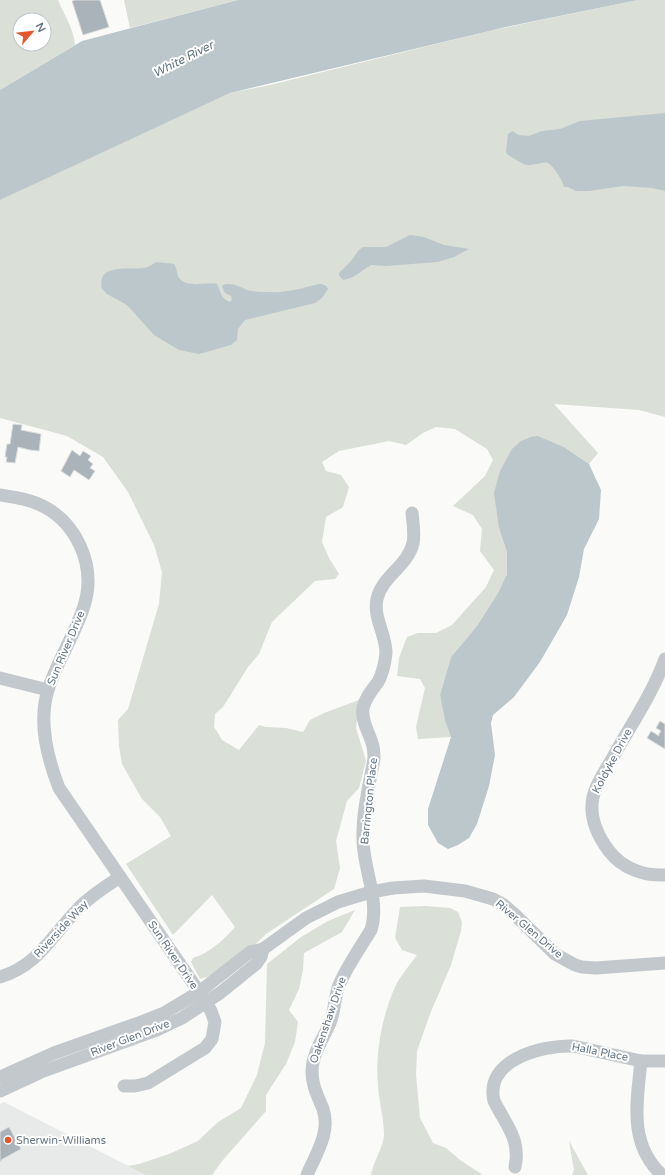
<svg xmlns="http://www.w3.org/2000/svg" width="665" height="1175" font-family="'Varela Round',sans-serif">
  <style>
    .built { fill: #e8e9e9 }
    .green { fill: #dadfd7; fill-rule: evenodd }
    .water { fill: #bbc7cb }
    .building { fill: #aab3b9; stroke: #dcdcda }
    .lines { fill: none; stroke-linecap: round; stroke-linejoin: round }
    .minor { stroke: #c3c8cc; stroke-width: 13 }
    .poi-dot { fill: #e4572e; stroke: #fff; stroke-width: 1.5 }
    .labels { text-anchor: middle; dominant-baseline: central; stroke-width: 4; stroke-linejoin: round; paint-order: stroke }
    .street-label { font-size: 11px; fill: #657683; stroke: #fff }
    .poi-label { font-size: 11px; fill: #657683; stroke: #fff; text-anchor: start }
    .water-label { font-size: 12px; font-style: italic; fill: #60757c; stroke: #fff }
  </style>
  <rect width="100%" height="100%" fill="#fafaf8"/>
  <path class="built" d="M4,1102L146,1175H0V1104Z"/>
  <g class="green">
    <path d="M0,0H58C64,15 74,29 75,45L0,90ZM20,20H44V44H20Z"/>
    <path d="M124,0H238L130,28Z"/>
    <path d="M638,0H665V417L639,410L554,404L598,453L589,464L564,447L538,436L499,528L507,552V574L498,593L477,626L451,657L440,695L445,721L451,737L418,739L416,727L425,688L420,679L397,676L399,658L407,637L418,633H436L452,625L486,587L494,570L480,551L482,529L473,515L453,506L485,476L493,460L487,449L455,429L436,427L423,433L406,445L389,441L339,451L322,462L326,471L341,475L349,487L343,507L326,517L322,542L329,558L339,574L335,579L315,581L272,622L259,654L248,667L223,707L215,714L214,727L218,733L222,740L239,750L259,725L266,727L286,728L303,732L310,720L324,713L359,700L356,728L366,761L359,788L347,801L336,841L340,868L334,889L266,934C251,950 221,974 200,979L191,962L193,958C209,953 224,940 235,927L212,895L173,935L126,864L171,836L160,817L142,799L122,764L119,746L118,720L128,709L159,604L162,572L154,545L128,492L103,457L67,436L0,418V200L96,154L230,93L270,85L489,31Z"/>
    <path d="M425,906L450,908L458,912L462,922L461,931L451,965L430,1014L417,1051L416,1075L420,1118L433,1143L446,1148L460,1160L483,1175H371C373,1163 384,1145 384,1135C384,1118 379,1102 378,1086C375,1053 382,1015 396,985C401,975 410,965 417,955L402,950L395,938L400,907Z"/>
    <path d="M355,910L342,932L304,953L303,970L299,989L289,1010L298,1022L295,1042L286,1064L266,1095V1111L223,1160L212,1175H146L128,1166L139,1164L169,1154L198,1141L218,1122L241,1108L257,1075L265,1043L267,964L301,937L328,921Z"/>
    <path d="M569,1141L588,1175H572L574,1170Z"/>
  </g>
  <g class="water">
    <path d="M238,0H638L506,27L230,93L0,200V90L82,41Z"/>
    <path d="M665,113V191L652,188L623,186L589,191H576L568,187H564C563,182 560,178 557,173C547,158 546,163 531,165C524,166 519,161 513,158C510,156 508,156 506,152L508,134L513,131L518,135L529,136L542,131L560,129L580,121Z"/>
    <path d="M410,235L424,237L444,245L469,249L454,257L438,262L386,266L371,265C361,271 355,278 343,280L339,275V273L351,261L359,250L363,247H386Z"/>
    <path d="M157,262L174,264C177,268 176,271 178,276C184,289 205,282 217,284C221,292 221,299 230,302L232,300L231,296L225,293L222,287L223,285C231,282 240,287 247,290C254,292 262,292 269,292C288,293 302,288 319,284C323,284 326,285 328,289L322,298L315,303L245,320L238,329L237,340L231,345L199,354L179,350L154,335L127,305L107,294L102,289C96,263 128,270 143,268C147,268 153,264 157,262Z"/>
    <path d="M538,436L564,447L589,464L601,490L599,519L584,549L579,577L567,615L540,662L514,697L493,715L491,723L495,755L489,786L477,824L469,838L458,845L448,849L438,843L428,825V809L451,737L445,721L440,695L451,657L477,626L498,593L507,574V552L499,528L494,493L500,471L512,449L521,441L531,437Z"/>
  </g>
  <g class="building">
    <path d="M75,0H100L109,27L83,35L72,1Z"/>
    <path d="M13,424L22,425L21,430L41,434L39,451L30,450L18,447L15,463L6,462L7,457H5L7,444H10Z"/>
    <path d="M72,450L80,456L83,451L91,456L88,460L93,464L90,468L95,471L89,480L74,470L70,477L61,471Z"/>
    <path d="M660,721L665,724V749L647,738L651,731L659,736V734L661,731L656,728Z"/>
    <path d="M9,1127L21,1149L1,1160V1161L0,1162V1132Z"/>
  </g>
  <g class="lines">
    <g class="minor">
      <path d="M0,495C12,497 24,498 36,503C76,519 97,565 84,606C75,635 57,661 48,690C38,722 47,757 59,788L206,1002L211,1011L215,1022L212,1039L205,1048L148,1083L135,1086H124"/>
      <path d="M665,659C652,695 630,726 612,759C605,771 596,783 593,797C589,816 597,835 609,851C622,868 643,876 665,875"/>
      <path d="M0,678L48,690"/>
      <path d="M0,977C38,966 52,935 78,909C90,896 105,887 120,877"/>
      <path d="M641,1061C637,1101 628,1144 662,1175"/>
      <path d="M0,1077L54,1053L136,1024L164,1013L199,992L250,952L263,949L306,918L338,902L371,892L393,888L424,886L465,891L493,899L504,905L513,913L555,954L575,965L582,967L596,968L665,963"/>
      <path d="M0,1091L41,1072L157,1030L182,1018L220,993L256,964L261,957L263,949"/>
      <path d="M515,1167C521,1139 506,1125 494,1101C484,1060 542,1045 573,1046L641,1061H665"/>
      <path d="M307,1175C316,1154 331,1132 323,1109C318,1096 312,1086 312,1072C312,1054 323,1039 330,1023C335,1011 334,998 339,985C347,966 360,948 371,930C380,901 364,871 363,841C362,814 369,786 374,759C374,753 374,748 372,743C369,732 361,721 363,708C365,698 372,690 378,682C383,673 385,663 386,653C386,634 373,618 377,599C382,576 408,566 413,543C415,534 413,523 412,513"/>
    </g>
  </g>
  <circle class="poi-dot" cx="8" cy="1140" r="4"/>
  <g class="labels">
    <g class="street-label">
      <text transform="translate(66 648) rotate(-67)">Sun River Drive</text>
      <text transform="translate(612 761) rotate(-62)">Koldyke Drive</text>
      <text transform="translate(369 801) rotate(-84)">Barrington Place</text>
      <text transform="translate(61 929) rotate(-47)">Riverside Way</text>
      <text transform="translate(529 929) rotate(40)">River Glen Drive</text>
      <text transform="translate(173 955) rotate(56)">Sun River Drive</text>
      <text transform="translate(328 1020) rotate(-71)">Oakenshaw Drive</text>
      <text transform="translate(130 1038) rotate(-21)">River Glen Drive</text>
      <text transform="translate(600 1052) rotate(11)">Halla Place</text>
    </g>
    <g class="poi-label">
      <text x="16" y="1140">Sherwin-Williams</text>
    </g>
    <g class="water-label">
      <text transform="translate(183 59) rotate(-27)">White River</text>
    </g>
  </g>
  <g transform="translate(32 32) rotate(62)"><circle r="19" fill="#ffffff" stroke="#c1c8cd"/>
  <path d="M0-3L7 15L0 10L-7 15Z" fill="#e4572e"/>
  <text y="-6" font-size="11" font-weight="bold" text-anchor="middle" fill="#657683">N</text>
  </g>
</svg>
